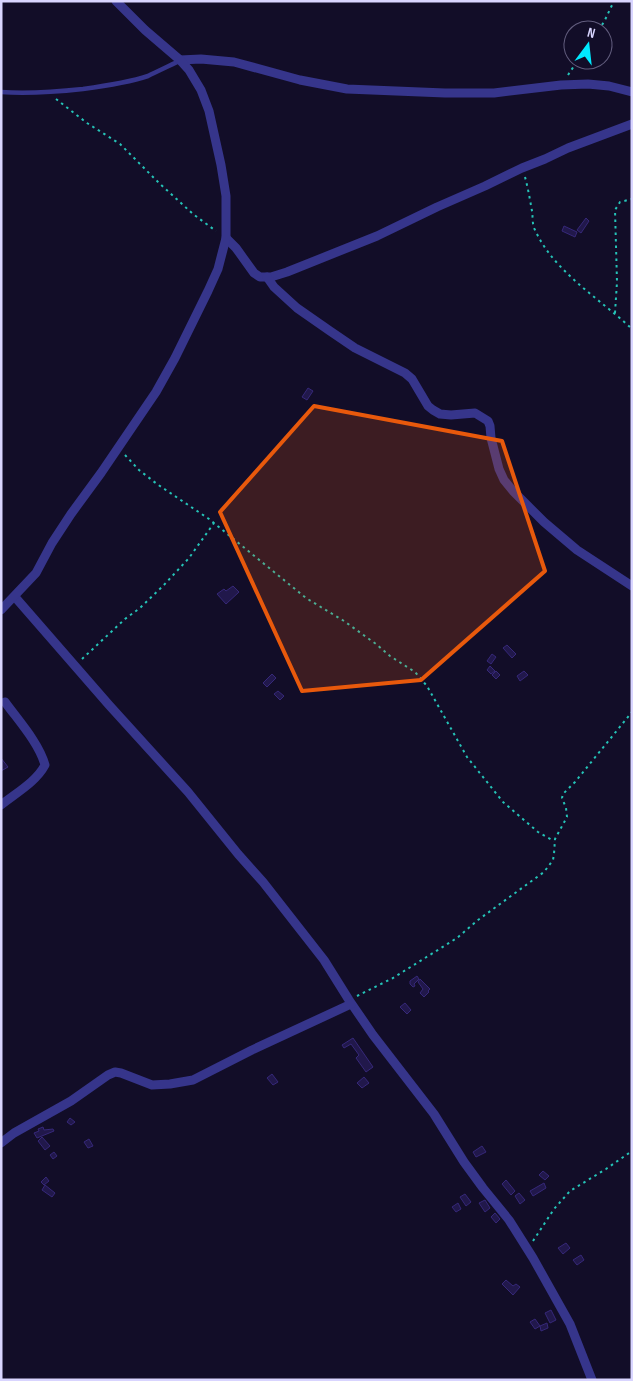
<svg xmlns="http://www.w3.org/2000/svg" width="633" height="1381" font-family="'Sofia Sans Condensed',sans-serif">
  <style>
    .building { fill: #21184b; stroke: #362879 }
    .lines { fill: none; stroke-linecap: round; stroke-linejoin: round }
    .path { stroke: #25c3b7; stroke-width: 2; stroke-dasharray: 2.5 4; stroke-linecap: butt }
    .lane { stroke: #36358b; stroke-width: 4.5 }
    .street { stroke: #36358b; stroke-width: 9 }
    .marked { fill: #e8590c; fill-opacity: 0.2; stroke: #e8590c; stroke-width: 4; stroke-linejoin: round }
  </style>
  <rect width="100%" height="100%" fill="#120d28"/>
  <g class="building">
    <path d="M586,218L589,221L581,233L577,230Z"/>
    <path d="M564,226L577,232L575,237L562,231Z"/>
    <path d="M308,388L313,391L307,400L302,397Z"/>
    <path d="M233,586L239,592L226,604L217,594L224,589L226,591Z"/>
    <path d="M507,645L516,654L512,658L503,648Z"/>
    <path d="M492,654L496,657L491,664L487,661Z"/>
    <path d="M490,666L495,671L491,674L487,670Z"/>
    <path d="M496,671L500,675L496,679L492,675Z"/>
    <path d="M524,671L528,675L520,681L517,676Z"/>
    <path d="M272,674L276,678L267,687L263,683Z"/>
    <path d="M278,691L284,696L280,700L274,694Z"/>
    <path d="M1,758L8,767L1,771Z"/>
    <path d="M417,976L419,979L414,984L415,986L413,987L410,984V981Z"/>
    <path d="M420,979L430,989L428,991L429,992L424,997L420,993L423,989L418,982Z"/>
    <path d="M405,1003L411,1010L407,1014L400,1007Z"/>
    <path d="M353,1038L373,1067L366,1072L356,1058L359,1055L351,1044L344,1048L342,1045Z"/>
    <path d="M272,1074L278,1082L273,1085L267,1078Z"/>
    <path d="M364,1077L369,1083L362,1088L357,1083Z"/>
    <path d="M70,1118L75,1122L71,1125L67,1122Z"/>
    <path d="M43,1127L44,1130L53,1129L54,1131L37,1138L34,1133L39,1131L38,1129Z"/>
    <path d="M42,1137L50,1146L45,1150L38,1141Z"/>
    <path d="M89,1139L93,1146L88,1148L84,1142Z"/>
    <path d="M482,1146L486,1152L476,1157L473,1152Z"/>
    <path d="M54,1152L57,1156L53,1159L50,1155Z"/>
    <path d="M543,1171L549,1176L545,1180L539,1175Z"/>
    <path d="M46,1177L49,1181L44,1185L41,1182Z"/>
    <path d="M506,1180L515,1191L511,1195L502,1184Z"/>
    <path d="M544,1183L546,1188L533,1196L530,1191Z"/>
    <path d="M45,1185L55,1193L52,1197L42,1190Z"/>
    <path d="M519,1193L525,1200L520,1204L515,1196Z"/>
    <path d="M465,1194L471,1202L466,1206L460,1197Z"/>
    <path d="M485,1200L490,1208L485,1212L479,1203Z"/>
    <path d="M458,1203L461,1209L456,1212L452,1207Z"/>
    <path d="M495,1213L500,1219L496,1223L491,1217Z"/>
    <path d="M566,1243L570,1248L563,1254L558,1248Z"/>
    <path d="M581,1255L584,1260L577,1265L573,1260Z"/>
    <path d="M506,1280L513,1286L516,1284L520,1287L513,1295L502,1284Z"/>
    <path d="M551,1310L556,1320L550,1323L545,1313Z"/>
    <path d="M535,1319L540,1326L535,1329L530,1322Z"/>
    <path d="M547,1323L548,1328L541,1331L540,1326Z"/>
  </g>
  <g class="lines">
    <g class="path">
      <path d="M598,30L604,22L614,1"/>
      <path d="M568,75L578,60"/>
      <path d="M56,99L87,123L120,144L159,183L193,214L216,231"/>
      <path d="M525,177C528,188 530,200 532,211C533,217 532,225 535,230C554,272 599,298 632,329"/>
      <path d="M615,313L617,282L615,210L620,202L632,199"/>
      <path d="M125,455L139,470L157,484L209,519L306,598L344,621L376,644L390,656L415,672L427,686L467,757L503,802L538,832L554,841"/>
      <path d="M82,659L125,619L140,608L163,586L189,558L214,523"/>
      <path d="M357,996L393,978L457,938L478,920L544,872L553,860L554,854L555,839L567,817L566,808L562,798L563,794L575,782L632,712"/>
      <path d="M533,1241L554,1209L570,1191L606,1169L632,1151"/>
    </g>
    <path class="lane" d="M1,92C29,94 55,92 83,89C105,86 127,83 148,76C158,71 169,66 179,61"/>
    <g class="street">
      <path d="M180,60L201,59L234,62L300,80L347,89L445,93H494L561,85L588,84L609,86L632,92"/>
      <path d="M226,238L236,248L254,273L260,277H271L287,272L377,236L437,207L485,186L522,168L545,159L568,148L632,124"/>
      <path d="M267,277L274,287L297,308L330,331L355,348L405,373L412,379L428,406L433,410L440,414L451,415L475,413L488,421L490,426L491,438L499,469L504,480L513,491L544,522L577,550L632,586"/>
      <path d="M15,597L109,705L188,792L238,854L263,882L324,960L349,1000L373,1035L434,1114L464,1162L483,1188L509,1220L533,1258L570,1324L592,1380"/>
      <path d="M1,610L36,573L52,543L71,514L101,473L156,392L175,358L208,291L218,269L226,238V196L221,165L209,111L201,90L189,70L180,60L145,30L116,1"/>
      <path d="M1,805C16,793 36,782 45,765C39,743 18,720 5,702"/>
      <path d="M1,1143L14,1133L71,1101L108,1075L115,1072L121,1073L152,1085L170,1084L193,1080L252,1050L351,1004"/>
    </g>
  </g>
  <path class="marked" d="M314,406L502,441L545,571L421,680L302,691L220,512Z"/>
  <rect width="633" height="1381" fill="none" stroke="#d9d5ff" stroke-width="5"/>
  <g transform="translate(588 45) rotate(15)"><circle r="24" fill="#120d28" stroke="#625d7e"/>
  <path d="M0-4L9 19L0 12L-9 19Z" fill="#01eaff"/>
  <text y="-8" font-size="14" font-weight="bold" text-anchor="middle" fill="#d9d5ff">N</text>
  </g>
</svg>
